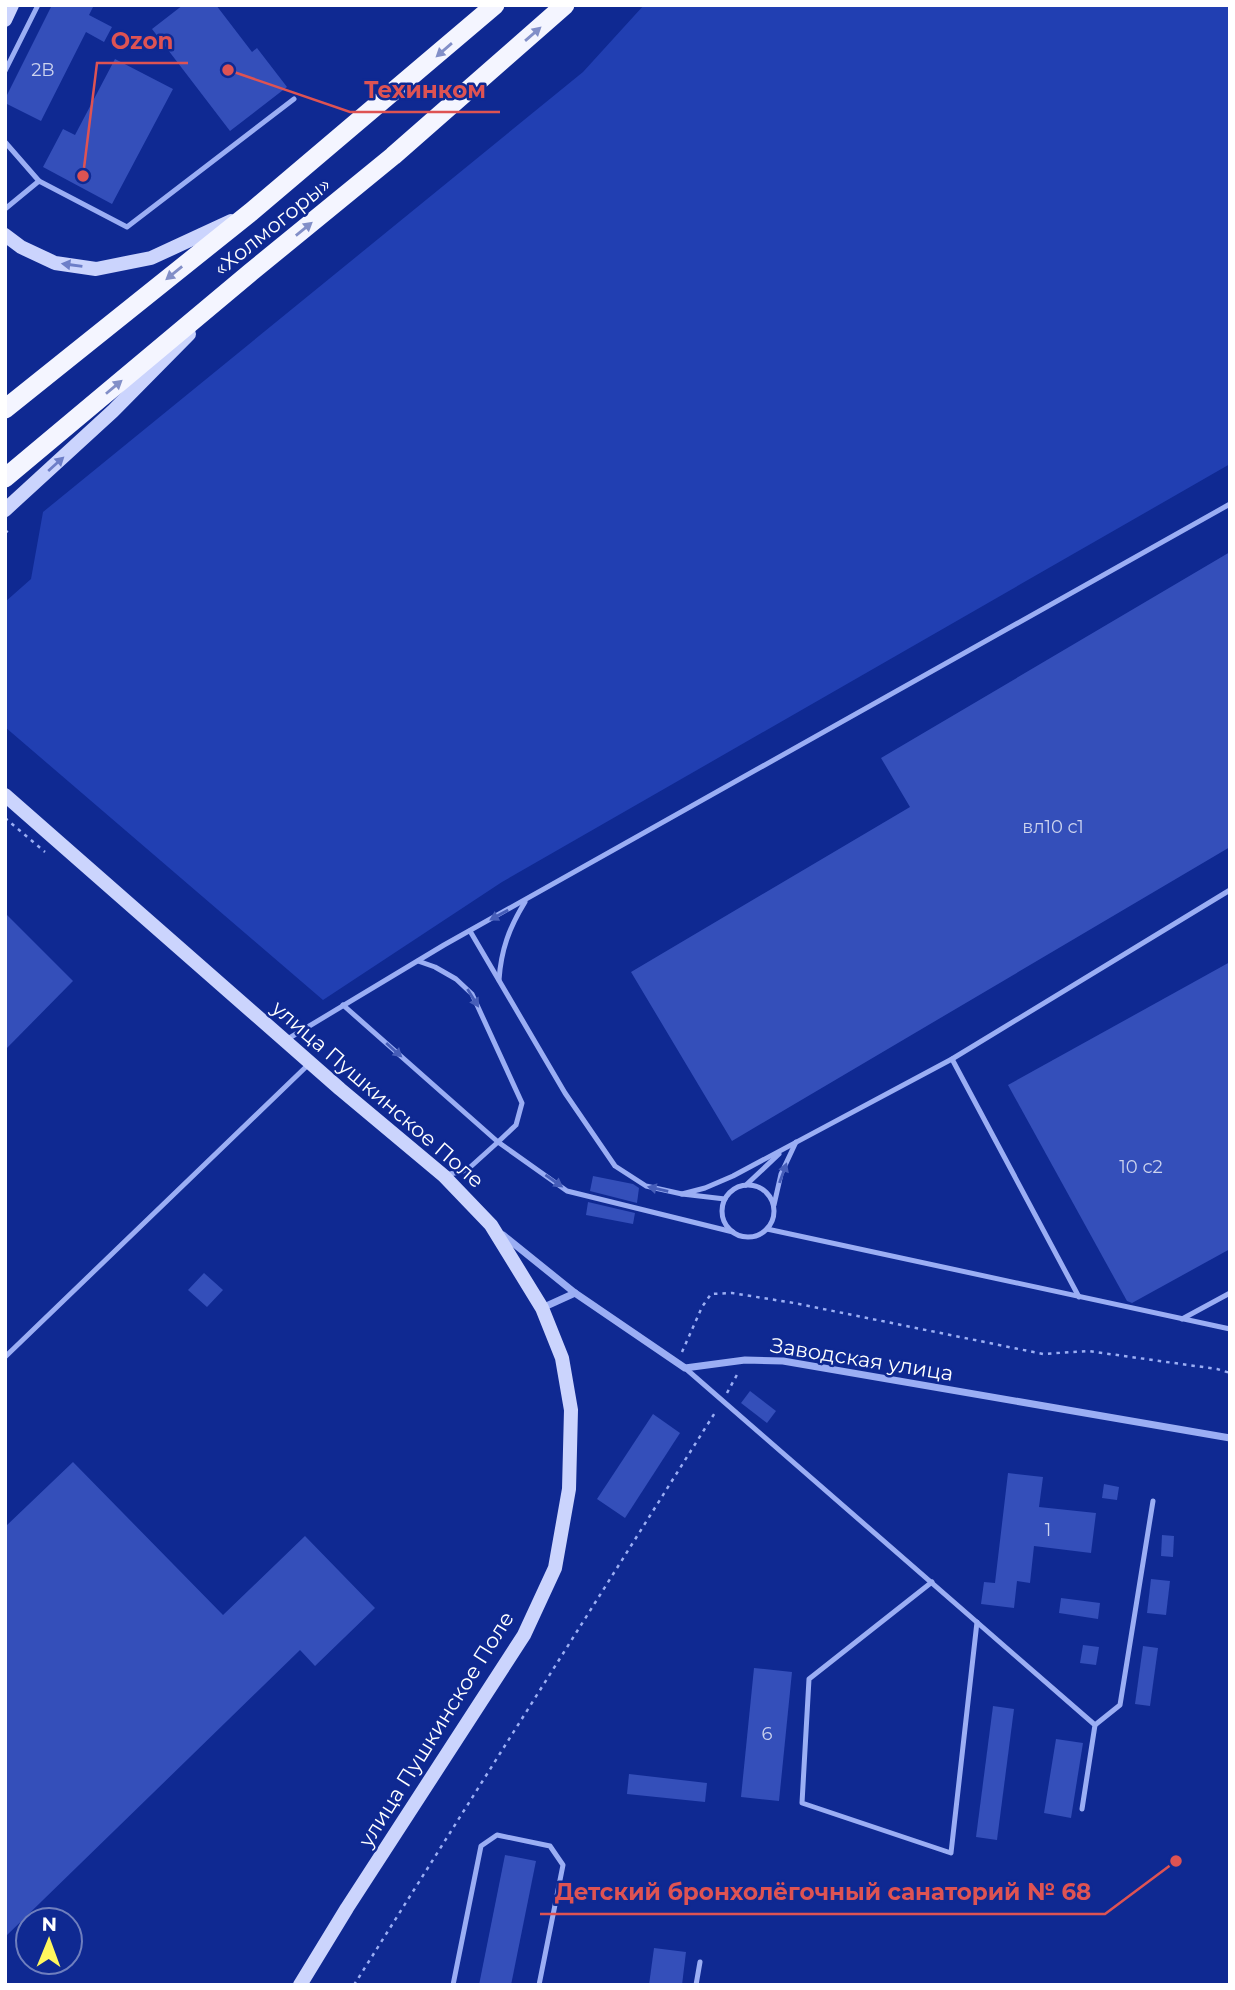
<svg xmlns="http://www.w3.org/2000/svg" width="1235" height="1990" font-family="Montserrat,sans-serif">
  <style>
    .green { fill: #213fb2 }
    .building { fill: #344fba }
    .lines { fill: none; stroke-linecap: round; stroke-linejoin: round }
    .path { stroke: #9baef4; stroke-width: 2.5; stroke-dasharray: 3.5 5; stroke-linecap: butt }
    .service { stroke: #9baef4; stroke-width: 5 }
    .minor { stroke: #9baef4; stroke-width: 7 }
    .secondary { stroke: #cbd4fd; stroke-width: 14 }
    .trunk { stroke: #f4f5ff; stroke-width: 19 }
    .oneway { fill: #828fc8 }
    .oneway2 { fill: #6d7ec8 }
    .oneway3 { fill: #475eb9 }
    .labels { text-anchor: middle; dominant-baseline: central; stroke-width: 5; stroke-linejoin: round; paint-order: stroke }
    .number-label { font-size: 18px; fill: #ccd3ee }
    .street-label { font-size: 21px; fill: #fff; stroke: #0f2992 }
    .leader { fill: none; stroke: #de5353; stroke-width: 2.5 }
    .callout-dot { fill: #de5353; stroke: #0f2992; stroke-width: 2.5 }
    .callout-label { font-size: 23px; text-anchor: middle; font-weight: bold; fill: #de5353; stroke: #0f2992; stroke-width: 5; stroke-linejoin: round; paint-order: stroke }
  </style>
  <rect width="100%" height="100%" fill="#0f2992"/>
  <path class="green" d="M644,5H1230V464L502,882L323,1000L5,727V602L31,579L43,512L583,72Z"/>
  <g class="building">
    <path d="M52,5H94L89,15L112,27L104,42L86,32L41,121L5,103V99Z"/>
    <path d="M183,5H216L252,52L257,48L287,87L230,131L152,29Z"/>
    <path d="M115,59L173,89L112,204L43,167L63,129L75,135Z"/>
    <path d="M1230,552V847L732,1141L631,972L910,807L881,758Z"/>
    <path d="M5,913L73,981L5,1050Z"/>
    <path d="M1230,962V1249L1132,1303L1127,1301L1008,1085Z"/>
    <path d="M593,1176L633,1184L639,1188L637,1203L590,1191Z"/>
    <path d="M588,1202L635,1213L633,1224L586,1215Z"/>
    <path d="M204,1273L223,1290L207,1307L188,1290Z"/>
    <path d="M750,1391L776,1411L767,1423L741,1403Z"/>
    <path d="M653,1414L680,1433L625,1518L597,1499Z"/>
    <path d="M73,1462L223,1615L305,1536L375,1608L315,1666L300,1650L5,1937V1527Z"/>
    <path d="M1008,1473L1043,1477L1039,1507L1096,1513L1091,1553L1034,1546L1030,1583L1017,1581L1014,1608L981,1604L984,1582L995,1583Z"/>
    <path d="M1104,1484L1119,1487L1117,1500L1102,1498Z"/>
    <path d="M1162,1535L1174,1536L1173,1557L1161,1556Z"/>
    <path d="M1151,1579L1170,1581L1166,1615L1147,1613Z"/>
    <path d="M1061,1598L1100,1603L1098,1619L1059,1613Z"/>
    <path d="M1083,1645L1099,1647L1096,1665L1080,1663Z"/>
    <path d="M1143,1646L1158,1648L1150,1706L1135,1704Z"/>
    <path d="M754,1668L792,1672L779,1801L741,1797Z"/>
    <path d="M993,1706L1014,1709L997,1840L976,1837Z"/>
    <path d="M1056,1739L1083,1743L1071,1818L1044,1813Z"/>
    <path d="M629,1774L707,1783L705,1802L627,1794Z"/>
    <path d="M505,1855L536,1861L511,1985H479Z"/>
    <path d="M654,1948L686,1952L682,1985H649Z"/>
  </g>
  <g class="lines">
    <g class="path">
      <path d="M5,533L11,528"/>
      <path d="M5,818L45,852"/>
      <path d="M682,1352L702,1307L711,1294L732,1293L794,1303L1043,1354L1088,1351L1217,1369L1230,1373"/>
      <path d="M727,1393L739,1371"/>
      <path d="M354,1985L716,1411"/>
    </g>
    <g class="service">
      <path d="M5,71L38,5"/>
      <path d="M5,142L39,181"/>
      <path d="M5,209L39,181L127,227L294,99"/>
      <path d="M470,931L565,1093L615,1166L646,1186L682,1194L725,1199"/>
      <path d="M418,961L435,967L456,979L472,994L522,1103L516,1125L498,1142L467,1170L446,1175"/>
      <path d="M499,980C501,950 509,928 525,902"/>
      <path d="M343,1005L498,1142L567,1191L733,1232"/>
      <path d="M286,1040L444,945L1230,504"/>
      <path d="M952,1059L1079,1297"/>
      <path d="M746,1185L779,1154"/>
      <circle cx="748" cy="1211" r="26"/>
      <path d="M682,1194L705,1188L733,1176L952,1059L1230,890"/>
      <path d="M774,1205L781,1174L796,1142"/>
      <path d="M767,1229L1230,1329"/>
      <path d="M1182,1319L1230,1293"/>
      <path d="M5,1357L310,1063"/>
      <path d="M685,1368L1095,1725L1082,1809"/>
      <path d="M932,1582L809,1679L802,1803L951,1853L977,1622"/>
      <path d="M1095,1725L1120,1705L1153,1501"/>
      <path d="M453,1985L481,1846L497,1835L550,1846L563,1865L539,1985"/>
      <path d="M696,1985L700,1962"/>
    </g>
    <g class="minor">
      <path d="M503,1235L575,1293L685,1368L745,1360L783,1361L1230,1438"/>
      <path d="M542,1308L575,1293"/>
    </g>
    <g class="secondary">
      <path d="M5,20L12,5"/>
      <path d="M5,235L21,247L55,263L96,269L151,258L231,221"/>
      <path d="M5,510L113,411L189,334"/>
      <path d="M5,795L340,1089L444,1176L491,1225L542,1308L562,1358L571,1410L569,1489L555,1568L524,1635L347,1908L300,1985"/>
    </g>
    <g class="trunk">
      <path d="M5,409L251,212L495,5"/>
      <path d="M5,478L251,272L393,156L565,5"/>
    </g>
  </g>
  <defs><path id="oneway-solid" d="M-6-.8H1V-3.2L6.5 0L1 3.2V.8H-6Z" transform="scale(1.75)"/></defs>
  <g class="oneway">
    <use href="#oneway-solid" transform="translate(533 34) rotate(-41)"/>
    <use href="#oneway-solid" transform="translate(444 50) rotate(139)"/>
    <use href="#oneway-solid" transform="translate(304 229) rotate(-39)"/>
    <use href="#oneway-solid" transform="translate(174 273) rotate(141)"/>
    <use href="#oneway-solid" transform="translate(114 387) rotate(-40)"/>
  </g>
  <g class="oneway2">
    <use href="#oneway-solid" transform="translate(72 265) rotate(-172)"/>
    <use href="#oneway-solid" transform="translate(56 464) rotate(-42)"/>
  </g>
  <g class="oneway3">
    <use href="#oneway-solid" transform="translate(499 915) rotate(151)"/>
    <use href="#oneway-solid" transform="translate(473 998) rotate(58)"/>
    <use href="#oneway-solid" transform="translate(394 1050) rotate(42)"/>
    <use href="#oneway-solid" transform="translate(783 1173) rotate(-70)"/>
    <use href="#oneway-solid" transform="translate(554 1181) rotate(35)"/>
    <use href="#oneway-solid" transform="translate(658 1189) rotate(-167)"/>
  </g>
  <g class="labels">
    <g class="number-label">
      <text x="43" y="70">2В</text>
      <text x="1053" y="827">вл10 с1</text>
      <text x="1141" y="1167">10 с2</text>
      <text x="1048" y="1530">1</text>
      <text x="767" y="1734">6</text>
    </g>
    <g class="street-label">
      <text transform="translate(272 226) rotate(-39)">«Холмогоры»</text>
      <text transform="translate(378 1094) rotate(41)">улица Пушкинское Поле</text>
      <text transform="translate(862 1359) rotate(9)">Заводская улица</text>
      <text transform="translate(436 1729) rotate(-58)">улица Пушкинское Поле</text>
    </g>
  </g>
  <path class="leader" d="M83 176L97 63H188M228 70L350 112H500M1176 1861L1105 1914H540"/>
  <g class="callout-dot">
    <circle cx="83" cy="176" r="7"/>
    <circle cx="228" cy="70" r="7"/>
    <circle cx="1176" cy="1861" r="7"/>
  </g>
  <g class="callout-label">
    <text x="142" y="49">Ozon</text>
    <text x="425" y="98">Техинком</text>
    <text x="823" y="1900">Детский бронхолёгочный санаторий № 68</text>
  </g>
  <rect width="1235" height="1990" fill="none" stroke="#ffffff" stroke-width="14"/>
  <g transform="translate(49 1941) rotate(1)"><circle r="33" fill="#0f2992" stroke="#6f7fbe" stroke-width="2"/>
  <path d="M0-5L12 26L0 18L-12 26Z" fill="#fff75e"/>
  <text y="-10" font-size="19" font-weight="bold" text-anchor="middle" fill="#ffffff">N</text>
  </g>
</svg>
